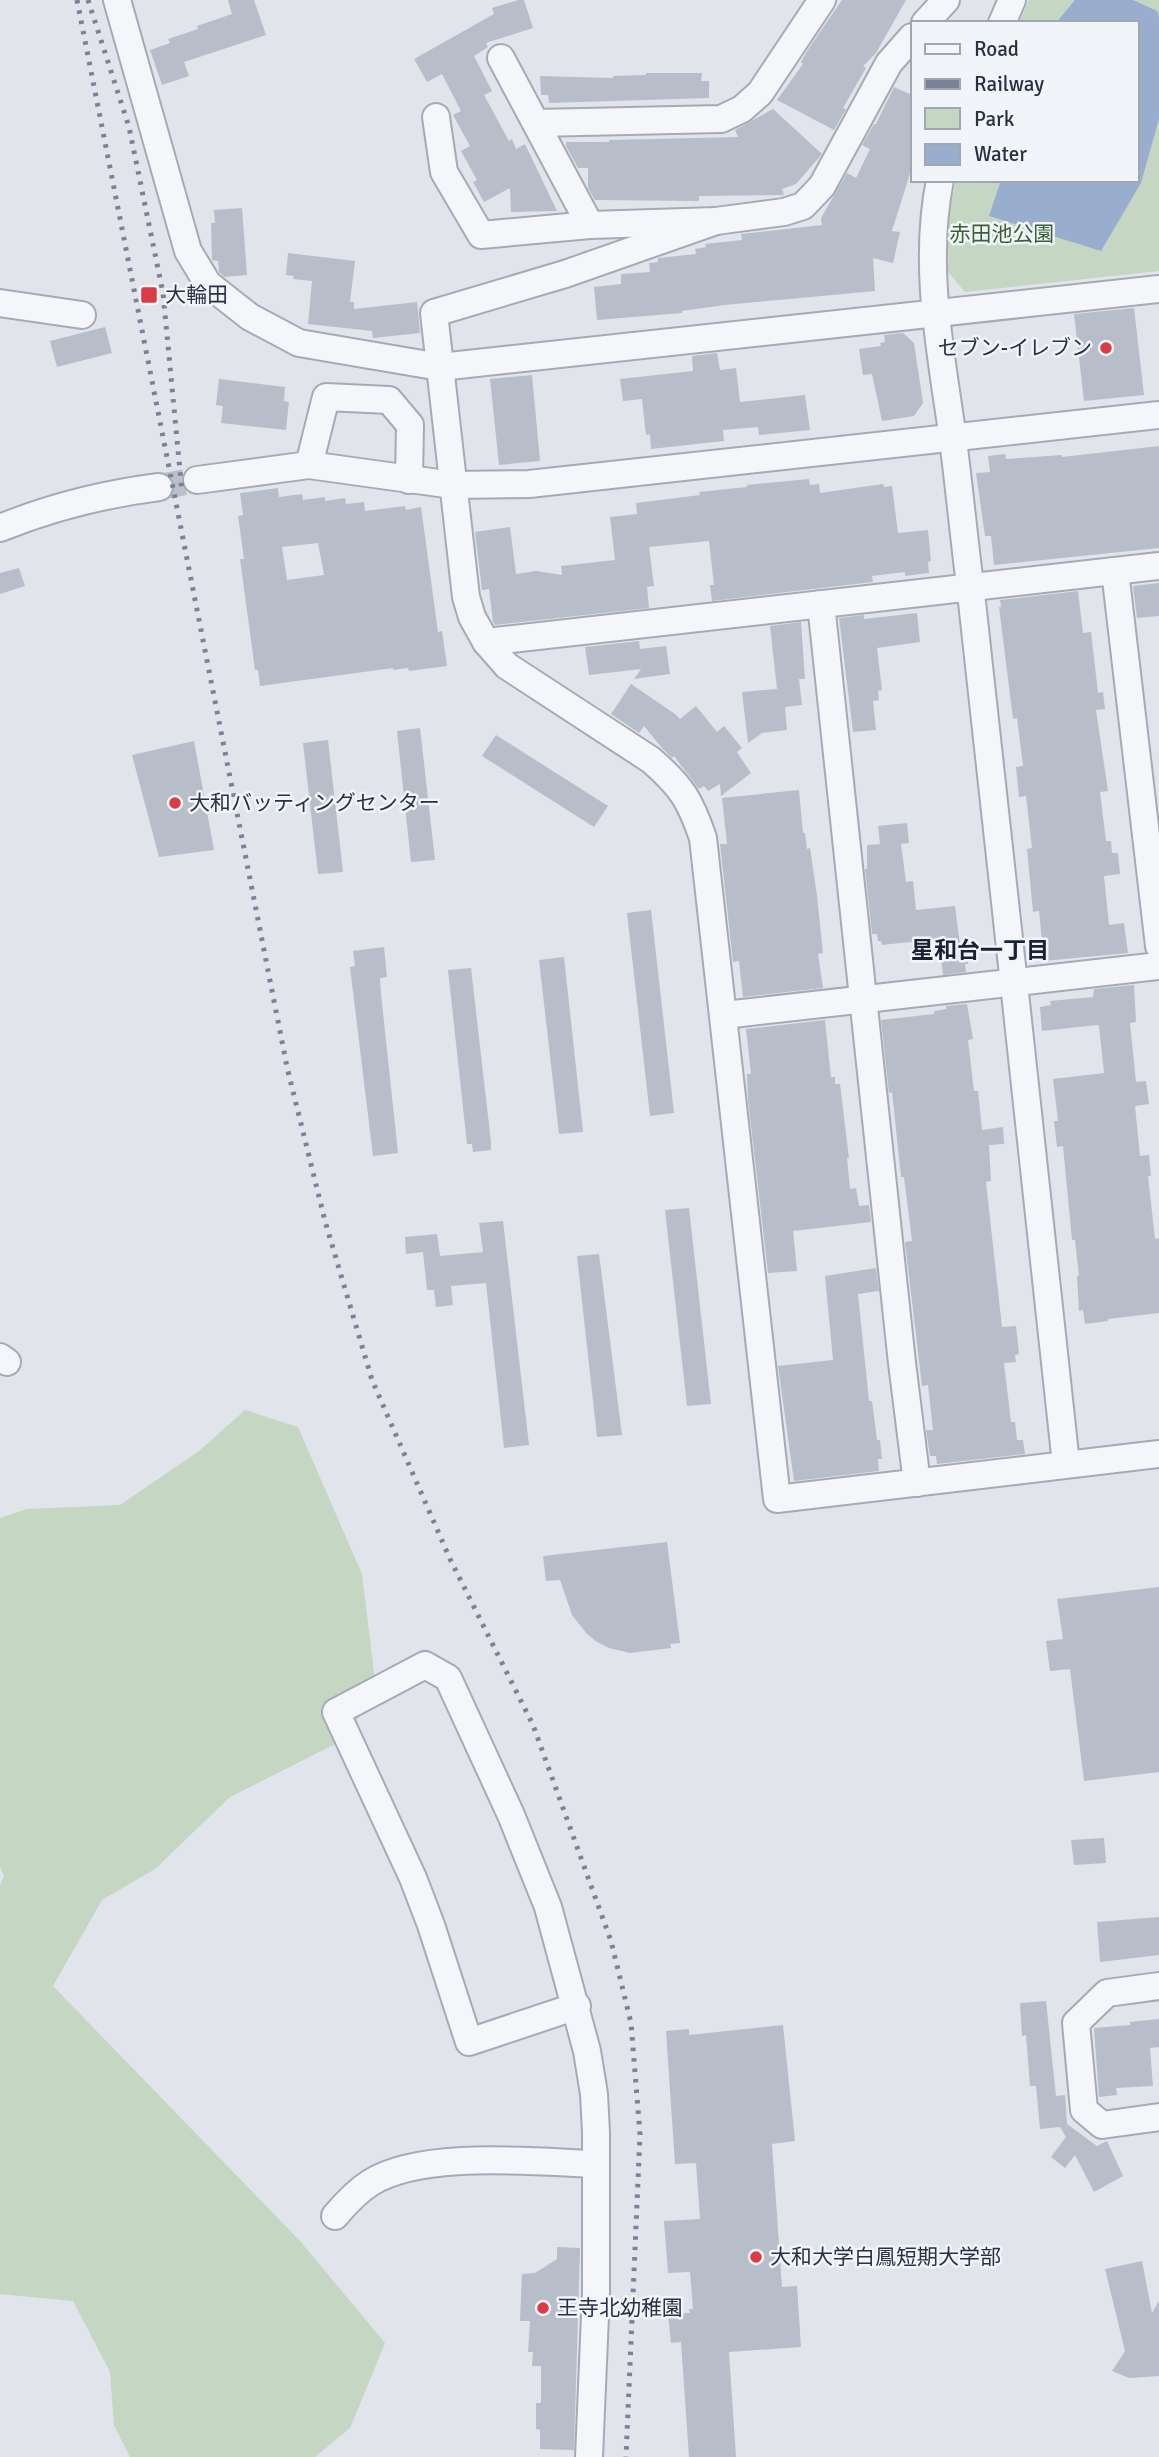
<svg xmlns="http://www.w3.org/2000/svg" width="1159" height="2457" font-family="Signika,'Noto Sans JP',sans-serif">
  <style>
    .green { fill: #c5d6c2 }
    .water { fill: #99aece }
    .building { fill: #b8bdca; fill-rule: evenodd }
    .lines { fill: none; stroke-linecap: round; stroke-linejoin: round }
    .minor-tunnel { stroke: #bcc0ca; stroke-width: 26; stroke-dasharray: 26 13; stroke-linecap: butt }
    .minor-casing { stroke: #a6aab6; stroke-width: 30 }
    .minor { stroke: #f5f6f9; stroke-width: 26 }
    .rail { stroke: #798296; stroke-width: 5; stroke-dasharray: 3.5 7; stroke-linecap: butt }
    .poi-dot { fill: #da3c46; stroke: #f1f4f8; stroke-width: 2.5 }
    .labels { text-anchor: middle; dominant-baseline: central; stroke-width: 5; stroke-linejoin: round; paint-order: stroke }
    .park-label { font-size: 21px; fill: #396234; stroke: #f1f4f8 }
    .poi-label { font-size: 21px; fill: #283045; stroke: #f1f4f8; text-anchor: start }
    .neighbourhood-label { font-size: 23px; font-weight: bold; fill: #1a2135; stroke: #f1f4f8 }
  </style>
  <rect width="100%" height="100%" fill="#e1e4eb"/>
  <g class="green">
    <path d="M1029,0H1159V271L965,292L948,272L947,224L956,180H1136V23H1019Z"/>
    <path d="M245,1410L298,1427L362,1574L376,1689L345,1739L230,1797L155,1869L102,1900L53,1986L300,2241L385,2343L350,2428L315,2457H130L114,2425L110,2372L73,2301L0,2294V1885L4,1876L0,1867V1518L27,1509L120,1505L199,1451Z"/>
  </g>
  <path class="water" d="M1075,0H1133L1157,11L1159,17V119L1141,183L1101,251L989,216L1001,180H1136V23H1056Z"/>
  <g class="building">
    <path d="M228,0H254L266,35L184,62L189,76L162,85L150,50L170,43L168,39L198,29L197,26L232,14Z"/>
    <path d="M518,0H524L533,28L486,43L488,47L474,56L492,91L484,95L509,141L512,139L516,149L525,144L557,211L511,212L510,188L484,202L473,182L477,180L461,151L470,146L453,115L461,111L442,74L427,82L414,59L494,14L492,8Z"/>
    <path d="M842,0H906L876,53L863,66L866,68L843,108L846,109L834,130L777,100L803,64L801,62L807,51Z"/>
    <path d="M646,73H702L701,81H709V98L549,103L548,95H541L540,76L613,78V76L646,75Z"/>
    <path d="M894,87L912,95V167L892,231L900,232L893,263L873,258L875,291L725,305L682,311V313L597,320L594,287L621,284V274L650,272L649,263L658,262V258L696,254L695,249L706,247L705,244L742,240L741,234L822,225L821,218L847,173L856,178L870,149L862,145L874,124H876Z"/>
    <path d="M773,109L822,154L796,184L782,189L784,195L699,196V201L595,200L588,188V168H578L566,146V142H609V140L738,137L735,130Z"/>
    <path d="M242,208L247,275L224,277L219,272L218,261L212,260L211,223H215L214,210Z"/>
    <path d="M288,253L355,261L350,302H354V309L417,302L420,333L373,338L372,331L308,324L312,281L293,279L294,276L286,275Z"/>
    <path d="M1134,308L1144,395L1084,401L1074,314Z"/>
    <path d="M105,327L112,353L57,367L50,341Z"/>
    <path d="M903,333L914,343L923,403L914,416L882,421L872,374L863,375L859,349L881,346L880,343L885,342L884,335Z"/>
    <path d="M717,353L720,370L736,368L740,402L805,395L810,430L759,435L758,427L723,430L724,441L651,449L650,434L646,435L642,399L623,401L620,379L693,371L692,356Z"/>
    <path d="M532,375L540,461L499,465L490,379Z"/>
    <path d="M219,379L285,387L284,401L289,402L286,430L221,423L223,406L216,405Z"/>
    <path d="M1159,446V548L994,565L991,536H985L976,473L990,472L988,456L1005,454L1006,459L1062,455V457Z"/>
    <path d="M809,479L810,485L819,484L820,493L883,484L884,487L892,486L898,533L928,530L931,561L928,562L929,573L905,576V572L872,576L873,582L712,601L710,585H714L709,541L649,547L654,586L647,587L649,608L495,625L493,622L489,589L482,590L475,532L510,527L516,574L536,571L562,575L561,566L615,560L610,517L637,514L636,503L700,495L699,492L747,487V485Z"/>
    <path d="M278,488L279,497L302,494L303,500L325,497V501L345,498L346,504L364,502L365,511L405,506L406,510L421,507L438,632L442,631L447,666L409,671L408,668L393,670V668L260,686L258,670H255L240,559H244L238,516L243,515L240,493ZM318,543L324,575L287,580L282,547Z"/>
    <path d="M19,568L25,586L0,594V573Z"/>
    <path d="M1159,583V616L1137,618L1133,586Z"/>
    <path d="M1078,591L1083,633L1091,632L1098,693L1103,692L1105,709L1096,710L1108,791L1100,792L1106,841H1111L1112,853H1118L1120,874L1104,876L1109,925L1124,923L1128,953L1044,961L1039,911L1033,912L1027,849L1032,848L1026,796L1019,797L1016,767L1023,766L1017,718L1013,719L999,607H1001L1000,600Z"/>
    <path d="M917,613L920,642L877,648L882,690L878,691L879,700L873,701L876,730L853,732L839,618L864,615V619Z"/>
    <path d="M801,622L805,679H799L802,705L785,707L787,730L762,733L748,743L742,692L777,689L770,626Z"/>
    <path d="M639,641L640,649L666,646L670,674L634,679L641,669L589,675L585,647Z"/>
    <path d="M631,684L675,714L680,719L696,706L717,732L724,726L742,748L737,752L751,773L721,796L720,784L708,791L704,786L699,789L674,756L672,758L662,748L644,726L639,733L611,714Z"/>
    <path d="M420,728L435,860L411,862L397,731Z"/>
    <path d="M496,735L608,806L594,827L482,756Z"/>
    <path d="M328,740L343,872L318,874L303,743Z"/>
    <path d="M194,741L214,850L159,857L132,755Z"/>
    <path d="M799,790L803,833H805L807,849L810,848L817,896L823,953L818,954L823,988L743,997L739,961L733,962L720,844H727L722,798Z"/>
    <path d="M907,823L909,843L901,844L906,882L913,881L916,910L955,906L960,945L965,944L968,964H965L966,972L943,975L939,939L882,945L881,941H878L877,934H872L865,869H867V845L880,844L878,826Z"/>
    <path d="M651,910L674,1113L650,1116L627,913Z"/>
    <path d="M384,947L387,977L380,978L381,994L398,1153L373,1156L350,967L355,966L353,951Z"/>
    <path d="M564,957L583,1132L559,1134L539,960Z"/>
    <path d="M471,968L491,1142V1150L473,1152L472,1144H467L448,970Z"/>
    <path d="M1134,985L1136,1022L1130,1023L1136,1082L1146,1081L1149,1104L1135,1106L1140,1156L1149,1155L1151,1176H1148L1155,1239L1159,1238V1313L1108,1319V1321L1085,1324L1083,1310L1079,1311L1077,1276H1079L1075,1240H1072L1063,1146L1057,1147L1054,1121H1058L1053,1079L1104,1073L1099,1026L1097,1025L1042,1031L1040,1007L1051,1005L1050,1001L1093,997L1094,989Z"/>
    <path d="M967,1004L973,1039L968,1040L974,1091H978L982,1130L1003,1127L1004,1144L989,1145L991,1181L986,1182L1002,1327L1016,1326L1019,1354L1015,1355L1016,1362L1004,1363L1011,1422H1015L1017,1440H1023L1025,1454L937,1464L936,1456H930L926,1430H933L928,1385L922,1386L905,1242L912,1241L904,1177H901L892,1092L889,1093L881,1020L934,1014V1011L946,1009V1006Z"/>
    <path d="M825,1020L831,1077H835V1084H840L849,1158H847L850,1189L856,1188L859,1206L869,1205L871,1222L793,1231L797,1271L768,1273L748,1100L747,1074H751L746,1029Z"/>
    <path d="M689,1208L711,1404L687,1406L665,1210Z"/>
    <path d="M503,1221L529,1445L504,1448L486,1283L451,1286L453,1305L436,1307L434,1290H427L423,1252L406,1254L405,1237L437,1234L440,1256L483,1252L479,1223Z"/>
    <path d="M599,1254L622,1435L597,1437L577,1256Z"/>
    <path d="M876,1268L879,1291L858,1294L869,1401H872L877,1440H880L882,1459H878L879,1471L794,1481L778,1366L833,1360L825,1276Z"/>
    <path d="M667,1542L680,1643L670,1644L671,1648L630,1653L609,1648L597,1642L587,1634L572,1615L560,1580L546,1581L543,1556Z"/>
    <path d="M1159,1587V1772L1084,1781L1070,1669L1050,1671L1046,1641L1063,1639L1057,1599Z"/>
    <path d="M1104,1838L1106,1863L1074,1865L1071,1840Z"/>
    <path d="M1159,1917V1955L1100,1962L1097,1922Z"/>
    <path d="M1046,2001L1056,2096L1065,2095L1067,2124L1097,2146L1107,2141L1123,2176L1094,2192L1075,2155L1065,2168L1051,2157L1066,2137L1060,2127L1040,2129L1036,2086H1030L1026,2035L1022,2036L1020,2003Z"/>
    <path d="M1159,2019V2047L1150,2048L1153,2086L1116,2088L1117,2095L1099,2097L1094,2028L1130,2025V2022Z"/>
    <path d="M783,2025L795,2141L772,2144L782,2287L797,2286L801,2347L729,2352L736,2457H689L681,2342L671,2343L668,2314L690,2313L689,2309H693L690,2272L668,2273L664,2221L700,2219L696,2163L675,2164L666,2031L689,2029V2035Z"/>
    <path d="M557,2247L580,2248L574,2450L540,2449V2430L536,2429V2403H541V2366H532L533,2352H528L530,2321H520L522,2274L535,2273L557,2259Z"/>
    <path d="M1142,2261L1152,2313L1159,2301V2376L1129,2378L1112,2371L1125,2351L1105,2269Z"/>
  </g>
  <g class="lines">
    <path class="minor-tunnel" d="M159,487L197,480"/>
    <defs>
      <g id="minor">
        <path d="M117,0L188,251L208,284L250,317L299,343L440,367L1159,289"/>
        <path d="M925,23L946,0"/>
        <path d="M1002,23L1012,0"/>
        <path d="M501,58L590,225"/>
        <path d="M436,117L444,172L481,235L590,225L716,221L784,212L803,206L822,186L889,63L912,37"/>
        <path d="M536,123L721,119L742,109L760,93L822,0"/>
        <path d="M940,180C923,264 940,348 952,432C959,485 964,539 971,593C1003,883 1035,1174 1066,1464"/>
        <path d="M716,221L565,274L434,313L466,597L472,617L486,642L507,666L651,760C682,787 690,800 703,838L777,1499L1159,1454"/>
        <path d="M0,303L82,315"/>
        <path d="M309,465L326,397L389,400L410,425L409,480"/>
        <path d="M197,480L309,465L453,485L529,484L1159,415"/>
        <path d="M0,528C52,507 104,494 159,487"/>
        <path d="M1115,571L1159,946"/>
        <path d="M821,604L902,1363L917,1483"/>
        <path d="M486,642L1159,566"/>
        <path d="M724,1015L1159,966"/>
        <path d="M0,1357L7,1362"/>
        <path d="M1159,1986L1107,1993L1076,2023L1084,2110L1102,2125L1159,2117"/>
        <path d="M577,2006L469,2042L431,1925L413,1878L336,1712L425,1665L448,1678L511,1815L548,1907L587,2051L594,2094L596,2132V2292L589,2457"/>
        <path d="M335,2216C346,2203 356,2192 370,2183C423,2150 535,2162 596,2164"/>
      </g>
    </defs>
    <use href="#minor" class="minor-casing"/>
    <use href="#minor" class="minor"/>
    <g class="rail">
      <path d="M77,0L287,1067L325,1221L372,1380L450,1559L533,1725L611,1941L631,2023L640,2134L626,2457"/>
      <path d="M88,0L129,127L163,293L182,492"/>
    </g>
  </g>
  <g class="poi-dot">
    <rect x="140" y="286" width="18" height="18" rx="3.5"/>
    <circle cx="1106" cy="348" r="7"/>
    <circle cx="175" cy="803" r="7"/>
    <circle cx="756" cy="2257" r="7"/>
    <circle cx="543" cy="2308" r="7"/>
  </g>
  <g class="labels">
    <g class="park-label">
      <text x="1002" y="234">赤田池公園</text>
    </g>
    <g class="poi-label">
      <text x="165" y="295">大輪田</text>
      <text x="1092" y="348" text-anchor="end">セブン-イレブン</text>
      <text x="189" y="803">大和バッティングセンター</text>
      <text x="770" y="2257">大和大学白鳳短期大学部</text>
      <text x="557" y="2308">王寺北幼稚園</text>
    </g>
    <g class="neighbourhood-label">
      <text x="980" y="950">星和台一丁目</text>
    </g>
  </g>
  <rect x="911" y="21" width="228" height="161" fill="#f1f4f8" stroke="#a1a6b0" stroke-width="2"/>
  <rect x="925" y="44" width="35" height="10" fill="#f5f6f9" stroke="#a1a6b0" stroke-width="2"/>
  <text x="974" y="56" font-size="21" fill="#283045">Road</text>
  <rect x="925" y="79" width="35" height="10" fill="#798296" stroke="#a1a6b0" stroke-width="2"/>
  <text x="974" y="91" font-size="21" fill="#283045">Railway</text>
  <rect x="925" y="108" width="35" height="21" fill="#c5d6c2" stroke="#a1a6b0" stroke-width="2"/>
  <text x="974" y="126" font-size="21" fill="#283045">Park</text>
  <rect x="925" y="144" width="35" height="21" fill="#99aece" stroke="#a1a6b0" stroke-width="2"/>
  <text x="974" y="161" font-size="21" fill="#283045">Water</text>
</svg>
